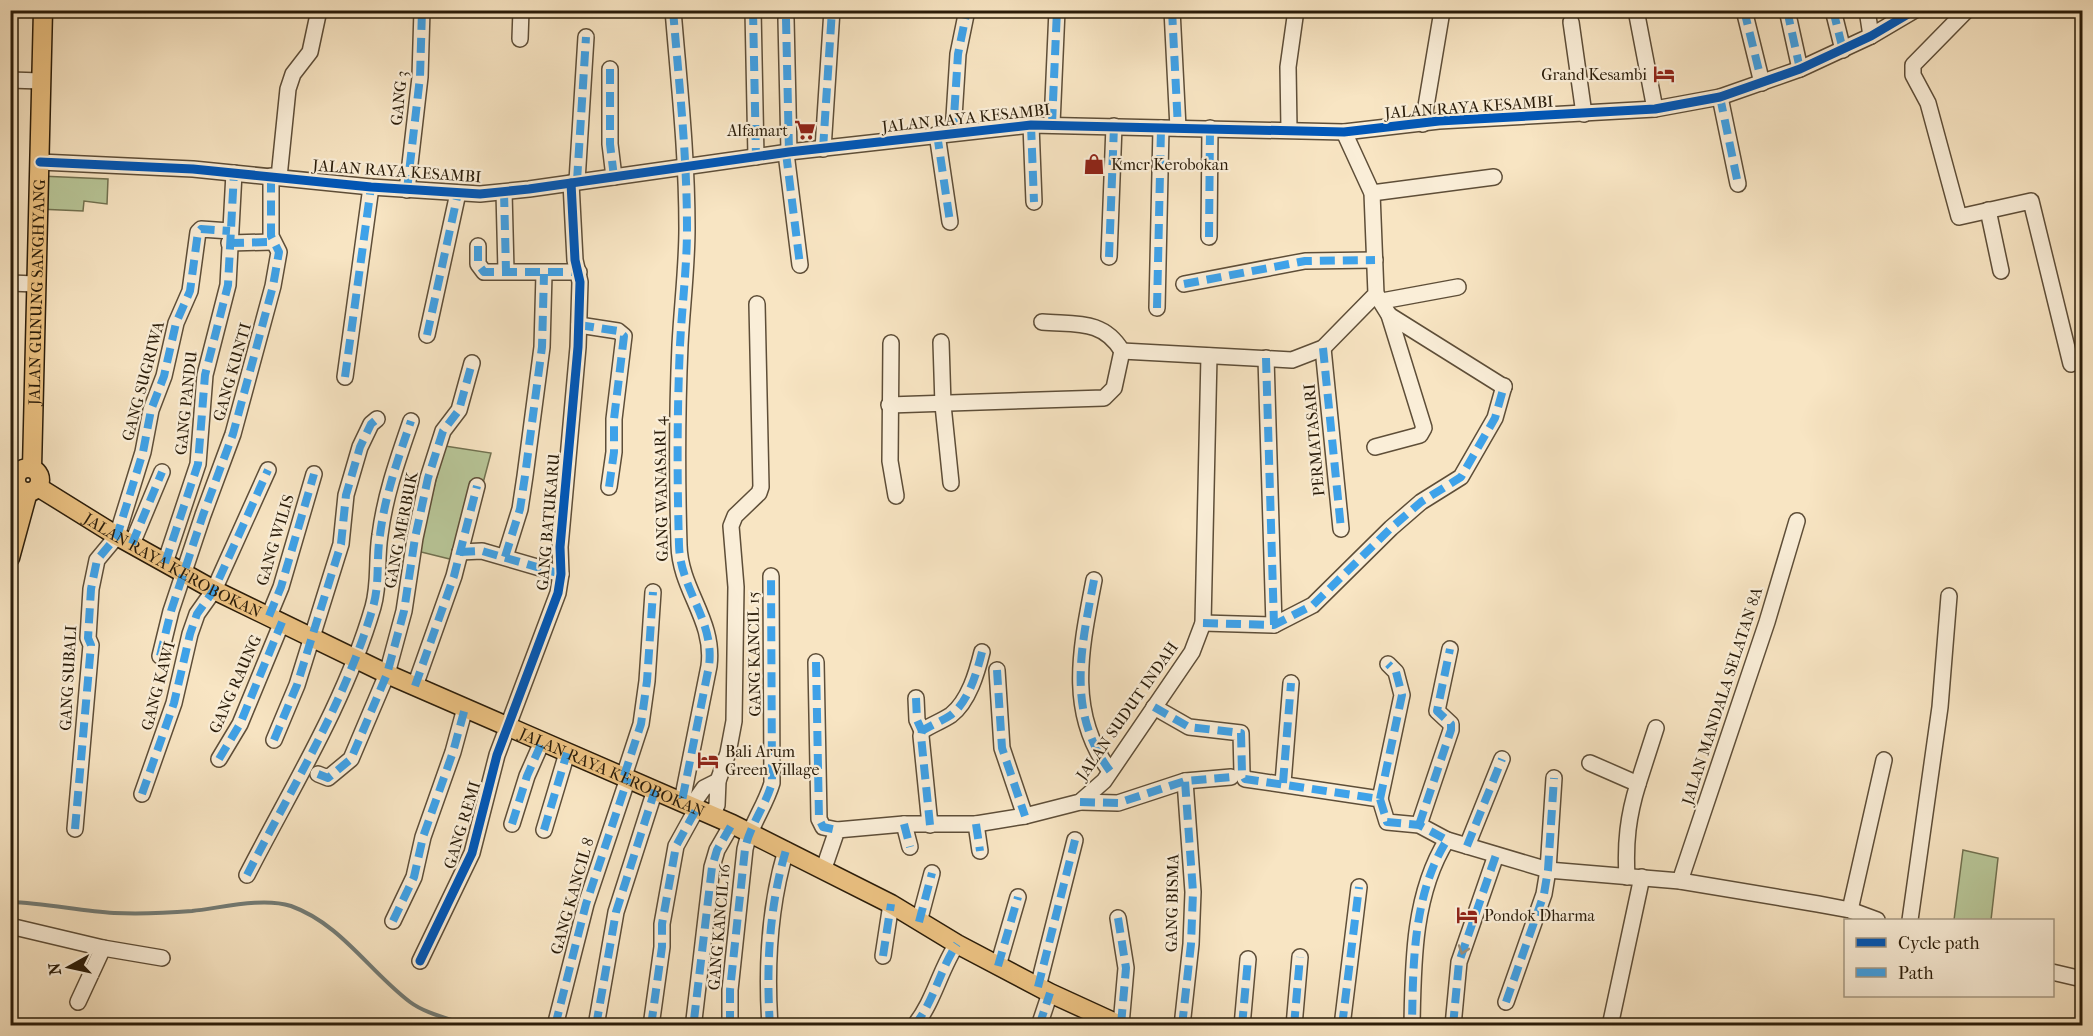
<svg xmlns="http://www.w3.org/2000/svg" width="2093" height="1036" font-family="'IM FELL French Canon',serif">
  <style>
    .green { fill: #b8c698; stroke: #717150; stroke-width: 1.5 }
    .lines { fill: none; stroke-linecap: round; stroke-linejoin: round }
    .stream { stroke: #737c76; stroke-width: 4 }
    .minor-casing { stroke: #5e4e38; stroke-width: 18 }
    .major-casing { stroke: #2a1c09; stroke-width: 21 }
    .minor { stroke: #faeed8; stroke-width: 15 }
    .major { stroke: #ecc282; stroke-width: 18 }
    .quiet { stroke: #3ea2e9; stroke-width: 8; stroke-dasharray: 15 8; stroke-linecap: butt }
    .cycleway-casing { stroke: #faeed8; stroke-width: 13 }
    .cycleway { stroke: #0057b8; stroke-width: 9 }
    .oneway { stroke: #9c907b }
    .labels { text-anchor: middle; dominant-baseline: central; stroke-width: 4.5; stroke-linejoin: round; paint-order: stroke }
    .poi-label { font-size: 16px; fill: #2a1c09; stroke: #faeed8; text-anchor: start }
    .street-label { font-size: 16px; fill: #2a1c09; stroke: #faeed8 }
  </style>
  <rect width="100%" height="100%" fill="#f8e5c3"/>
  <filter id="stains"><feTurbulence type="fractalNoise" baseFrequency=".00333" numOctaves="4"/><feColorMatrix values="0 0 0 0 .2 0 0 0 0 .09 0 0 0 0 .02 0 0 0 .5 -.17"/></filter>
  <radialGradient id="worn" r=".72"><stop offset=".6" stop-color="#630" stop-opacity="0"/><stop offset="1" stop-color="#630" stop-opacity=".3"/></radialGradient>
  <g class="green">
    <path d="M40,176L108,179L107,204L84,201L83,211L38,209Z"/>
    <path d="M445,446L491,453L462,562L417,551Z"/>
    <path d="M1963,850L1998,858L1991,920H1954Z"/>
  </g>
  <g class="lines">
    <path class="stream" d="M10,902C45,903 80,911 114,913C139,914 167,913 192,911C221,908 262,897 291,906C341,924 369,971 410,1002C426,1014 451,1019 469,1026"/>
    <defs>
      <g id="minor">
        <path d="M673,10C679,83 687,155 687,228C687,267 682,306 680,345C677,412 677,478 679,545C680,590 715,620 709,666L682,801"/>
        <path d="M753,10L756,157"/>
        <path d="M1172,10L1178,128"/>
        <path d="M1636,10L1655,109"/>
        <path d="M1744,10L1762,83"/>
        <path d="M1787,10L1800,69"/>
        <path d="M1833,10L1843,50"/>
        <path d="M1867,10L1871,36"/>
        <path d="M1967,10L1913,65V75L1928,103L1959,217L2031,201L2071,364"/>
        <path d="M786,19L789,152"/>
        <path d="M1571,22L1584,114"/>
        <path d="M520,39L521,10"/>
        <path d="M610,69V144L614,177"/>
        <path d="M10,80L41,81"/>
        <path d="M1720,97L1738,184"/>
        <path d="M1052,124L1057,10"/>
        <path d="M1423,124L1442,11"/>
        <path d="M1031,125L1034,202"/>
        <path d="M1289,129L1288,67L1296,10"/>
        <path d="M953,133L958,54L967,10"/>
        <path d="M937,134L950,222"/>
        <path d="M823,149L832,10"/>
        <path d="M786,153L800,265"/>
        <path d="M40,162L193,169L371,187L480,194L529,189L789,152L1031,125L1344,132L1439,121L1655,109L1720,97L1800,69L1871,36L1915,10"/>
        <path d="M279,177L288,89L293,74L310,52L319,10"/>
        <path d="M577,181L586,37"/>
        <path d="M407,190L420,77L422,10"/>
        <path d="M504,192L506,271"/>
        <path d="M1372,193L1494,177"/>
        <path d="M1988,210L2001,271"/>
        <path d="M1209,237L1210,128"/>
        <path d="M229,243L272,242"/>
        <path d="M478,246V264L484,272H579"/>
        <path d="M1109,257L1114,126"/>
        <path d="M10,283L36,284"/>
        <path d="M1184,284L1305,261L1375,260"/>
        <path d="M1382,301L1458,287"/>
        <path d="M1157,308L1161,128"/>
        <path d="M1389,315L1504,387"/>
        <path d="M1042,322C1076,325 1103,319 1122,351"/>
        <path d="M579,325L618,331L624,336L614,419V452L609,487"/>
        <path d="M427,335L458,193"/>
        <path d="M941,342L943,405L951,483"/>
        <path d="M891,343L890,461L896,496"/>
        <path d="M1323,348L1341,529"/>
        <path d="M1122,351L1292,360L1323,348L1376,294L1372,193L1344,132"/>
        <path d="M1266,358L1274,625"/>
        <path d="M345,377L371,187"/>
        <path d="M889,405L1104,398L1114,388L1122,351"/>
        <path d="M1375,447L1420,435L1424,428L1389,315L1376,294"/>
        <path d="M132,544L162,472"/>
        <path d="M460,552L482,551L561,574"/>
        <path d="M505,557L520,509L525,476L542,347L544,274"/>
        <path d="M165,563L198,464L205,375L228,285L234,173"/>
        <path d="M1094,580C1081,648 1066,712 1110,771"/>
        <path d="M269,616L281,587L314,474"/>
        <path d="M1203,623L1274,625L1313,605L1391,528L1421,502L1461,477L1495,418L1504,386"/>
        <path d="M160,656L171,611L203,515L233,434L273,286L279,252L271,236V176"/>
        <path d="M816,662L819,819L823,827L837,830"/>
        <path d="M997,670L1002,748L1025,816"/>
        <path d="M415,686L454,576L477,486"/>
        <path d="M916,698L917,720L922,731"/>
        <path d="M1154,707L1189,727L1241,733L1242,773L1245,779L1380,799L1387,822L1419,825L1447,840L1548,870L1680,881L1818,904L1850,910L1877,920"/>
        <path d="M274,740L297,685L341,544L346,495L360,447L371,424L377,419"/>
        <path d="M219,759L240,724L282,622"/>
        <path d="M1590,763L1638,784C1628,816 1625,843 1627,877"/>
        <path d="M318,774L328,778L351,759L387,674L404,611L415,538L428,478L443,431L459,410L472,363"/>
        <path d="M624,776L641,724L647,681L653,592"/>
        <path d="M1283,783L1291,683"/>
        <path d="M1638,784L1656,728"/>
        <path d="M142,794L174,703L190,634L197,614L214,590L268,470"/>
        <path d="M1380,799L1402,695L1396,672L1388,664"/>
        <path d="M1080,802L1118,803L1185,781L1231,777"/>
        <path d="M692,805L704,788L718,781"/>
        <path d="M712,815L717,805L718,781L728,753L734,721L736,587L731,526L735,516L759,493L761,487L757,304"/>
        <path d="M512,824L527,776L542,742"/>
        <path d="M904,824L910,847"/>
        <path d="M976,824L980,851"/>
        <path d="M930,825L921,736L922,731C931,725 942,721 951,715C969,701 977,672 982,652"/>
        <path d="M1419,825L1451,730V724L1437,711L1450,649"/>
        <path d="M75,829L91,645L88,638L91,589L97,560L117,536L143,452L151,410L164,376L176,323L190,291L198,232L201,229L230,231"/>
        <path d="M544,830L567,753"/>
        <path d="M1467,846L1502,759"/>
        <path d="M824,868L837,830L904,824H976L1025,816L1080,802L1104,781L1192,652L1203,623L1209,356"/>
        <path d="M247,875C292,787 345,703 373,607C380,583 376,560 380,535C385,495 398,459 411,421"/>
        <path d="M1680,881L1767,622L1797,521"/>
        <path d="M1850,910L1884,760"/>
        <path d="M1118,918L1126,968L1121,1025"/>
        <path d="M1910,920L1940,707L1949,596"/>
        <path d="M393,921L414,877L423,837L453,752L465,708"/>
        <path d="M919,922L932,873"/>
        <path d="M10,926L103,948L162,958"/>
        <path d="M883,956L891,904"/>
        <path d="M420,961L472,853L497,755L558,593L561,574L560,547L578,347L580,282L575,260L571,183"/>
        <path d="M998,966L1018,897"/>
        <path d="M2052,972L2082,979"/>
        <path d="M1038,987L1075,840"/>
        <path d="M78,1002L103,948"/>
        <path d="M1506,1002L1544,894L1548,870L1554,778"/>
        <path d="M694,1020L712,867L717,850L732,824"/>
        <path d="M555,1026L586,904L628,778"/>
        <path d="M596,1026L616,912L655,790"/>
        <path d="M651,1026L662,947V924L676,846L697,808"/>
        <path d="M730,1026V990L745,849C750,825 765,807 772,783L771,576"/>
        <path d="M770,1026C766,967 769,907 786,850"/>
        <path d="M914,1026C934,1002 940,969 957,944"/>
        <path d="M1039,1026L1050,993"/>
        <path d="M1182,1026L1191,944L1193,892L1185,781"/>
        <path d="M1242,1026L1248,959"/>
        <path d="M1294,1026L1300,957"/>
        <path d="M1342,1026L1359,887"/>
        <path d="M1412,1026C1413,964 1413,894 1447,840"/>
        <path d="M1453,1026L1459,962L1496,855"/>
        <path d="M1610,1026L1642,877"/>
      </g>
      <g id="major">
        <circle cx="28" cy="480" r="12"/>
        <path id="s1" d="M32,468L43,10"/>
        <path id="s2" d="M38,487L117,536L214,590L387,674L732,824L891,904L957,944L1050,993L1122,1026"/>
        <path d="M10,558L28,492"/>
      </g>
    </defs>
    <use href="#minor" class="minor-casing"/>
    <use href="#major" class="major-casing"/>
    <use href="#minor" class="minor"/>
    <use href="#major" class="major"/>
    <g class="quiet">
      <path d="M673,10C679,83 687,155 687,228C687,267 682,306 680,345C677,412 677,478 679,545C680,590 715,620 709,666L682,801"/>
      <path d="M753,10L756,157"/>
      <path d="M1172,10L1178,128"/>
      <path d="M1744,10L1762,83"/>
      <path d="M1787,10L1800,69"/>
      <path d="M1833,10L1843,50"/>
      <path d="M786,19L789,152"/>
      <path d="M610,69V144L614,177"/>
      <path d="M1720,97L1738,184"/>
      <path d="M1052,124L1057,10"/>
      <path d="M1031,125L1034,202"/>
      <path d="M953,133L958,54L967,10"/>
      <path d="M937,134L950,222"/>
      <path d="M823,149L832,10"/>
      <path d="M786,153L800,265"/>
      <path d="M577,181L586,37"/>
      <path d="M407,190L420,77L422,10"/>
      <path d="M504,192L506,271"/>
      <path d="M1209,237L1210,128"/>
      <path d="M229,243L272,242"/>
      <path d="M478,246V264L484,272H579"/>
      <path d="M1109,257L1114,126"/>
      <path d="M1184,284L1305,261L1375,260"/>
      <path d="M1157,308L1161,128"/>
      <path d="M579,325L618,331L624,336L614,419V452L609,487"/>
      <path d="M427,335L458,193"/>
      <path d="M1323,348L1341,529"/>
      <path d="M1266,358L1274,625"/>
      <path d="M345,377L371,187"/>
      <path d="M10,530L17,532"/>
      <path d="M132,544L162,472"/>
      <path d="M460,552L482,551L561,574"/>
      <path d="M505,557L520,509L525,476L542,347L544,274"/>
      <path d="M165,563L198,464L205,375L228,285L234,173"/>
      <path d="M1094,580C1081,648 1066,712 1110,771"/>
      <path d="M269,616L281,587L314,474"/>
      <path d="M1203,623L1274,625L1313,605L1391,528L1421,502L1461,477L1495,418L1504,386"/>
      <path d="M160,656L171,611L203,515L233,434L273,286L279,252L271,236V176"/>
      <path d="M816,662L819,819L823,827L837,830"/>
      <path d="M997,670L1002,748L1025,816"/>
      <path d="M415,686L454,576L477,486"/>
      <path d="M916,698L917,720L922,731"/>
      <path d="M1154,707L1189,727L1241,733L1242,773L1245,779L1380,799L1387,822L1419,825L1447,840C1413,894 1413,964 1412,1026"/>
      <path d="M274,740L297,685L341,544L346,495L360,447L371,424L377,419"/>
      <path d="M219,759L240,724L282,622"/>
      <path d="M318,774L328,778L351,759L387,674L404,611L415,538L428,478L443,431L459,410L472,363"/>
      <path d="M624,776L641,724L647,681L653,592"/>
      <path d="M1283,783L1291,683"/>
      <path d="M142,794L174,703L190,634L197,614L214,590L268,470"/>
      <path d="M1380,799L1402,695L1396,672L1388,664"/>
      <path d="M1080,802L1118,803L1185,781L1231,777"/>
      <path d="M512,824L527,776L542,742"/>
      <path d="M904,824L910,847"/>
      <path d="M976,824L980,851"/>
      <path d="M930,825L921,736L922,731C931,725 942,721 951,715C969,701 977,672 982,652"/>
      <path d="M1419,825L1451,730V724L1437,711L1450,649"/>
      <path d="M75,829L91,645L88,638L91,589L97,560L117,536L143,452L151,410L164,376L176,323L190,291L198,232L201,229L230,231"/>
      <path d="M544,830L567,753"/>
      <path d="M1467,846L1502,759"/>
      <path d="M247,875C292,787 345,703 373,607C380,583 376,560 380,535C385,495 398,459 411,421"/>
      <path d="M1118,918L1126,968L1121,1025"/>
      <path d="M393,921L414,877L423,837L453,752L465,708"/>
      <path d="M919,922L932,873"/>
      <path d="M883,956L891,904"/>
      <path d="M998,966L1018,897"/>
      <path d="M1038,987L1075,840"/>
      <path d="M1506,1002L1544,894L1548,870L1554,778"/>
      <path d="M694,1020L712,867L717,850L732,824"/>
      <path d="M555,1026L586,904L628,778"/>
      <path d="M596,1026L616,912L655,790"/>
      <path d="M651,1026L662,947V924L676,846L697,808"/>
      <path d="M730,1026V990L745,849C750,825 765,807 772,783L771,576"/>
      <path d="M770,1026C766,967 769,907 786,850"/>
      <path d="M914,1026C934,1002 940,969 957,944"/>
      <path d="M1039,1026L1050,993"/>
      <path d="M1182,1026L1191,944L1193,892L1185,781"/>
      <path d="M1242,1026L1248,959"/>
      <path d="M1294,1026L1300,957"/>
      <path d="M1342,1026L1359,887"/>
      <path d="M1453,1026L1459,962L1496,855"/>
    </g>
    <defs>
      <g id="cycleway">
        <path d="M40,162L193,169L371,187L480,194L529,189L789,152L1031,125L1344,132L1439,121L1655,109L1720,97L1800,69L1871,36L1915,10"/>
        <path d="M420,961L472,853L497,755L558,593L561,574L560,547L578,347L580,282L575,260L571,183"/>
      </g>
    </defs>
    <use href="#cycleway" class="cycleway-casing"/>
    <use href="#cycleway" class="cycleway"/>
  </g>
  <defs><path id="oneway-chevron" d="M-2-3.5L2.5 0L-2 3.5" fill="none" stroke-width="1.6" stroke-linecap="round" stroke-linejoin="round" transform="scale(1.5)"/></defs>
  <use class="oneway" href="#oneway-chevron" transform="translate(1463 950) rotate(109)"/>
  <defs>
    <symbol id="hotel-bare" viewBox="-9 -9 18 18"><path d="M-6-4.5h1.5V1H6V5H4.5V3h-9V5H-6ZM-4 0a1.8 1.8 0 1 1 3.6 0ZM.5 0V-2.5h3Q6-2.5 6 0Z" fill="#8f2418" stroke="#faeed8" stroke-width="2.5" paint-order="stroke"/></symbol>
    <symbol id="supermarket-bare" viewBox="-9 -9 18 18"><path d="M-6-5.5h2.5l.6 2H6L4.5 2H-2.5L-4.4-4H-6ZM-1.5 3.2a1.3 1.3 0 1 0 .1 0ZM3 3.2a1.3 1.3 0 1 0 .1 0Z" fill="#8f2418" stroke="#faeed8" stroke-width="2.5" paint-order="stroke"/></symbol>
    <symbol id="shop-bare" viewBox="-9 -9 18 18"><path d="M-5-2.5h2.3a2.7 3.5 0 0 1 5.4 0H5L5.5 6h-11ZM-1.5-2.5h3a1.5 2.3 0 0 0-3 0Z" fill="#8f2418" stroke="#faeed8" stroke-width="2.5" paint-order="stroke"/></symbol>
  </defs>
  <g fill-rule="evenodd">
    <use href="#hotel-bare" x="1649" y="59" width="30" height="30"/>
    <use href="#supermarket-bare" x="790" y="115" width="30" height="30"/>
    <use href="#shop-bare" x="1079" y="149" width="30" height="30"/>
    <use href="#hotel-bare" x="693" y="745" width="30" height="30"/>
    <use href="#hotel-bare" x="1452" y="900" width="30" height="30"/>
  </g>
  <g class="labels">
    <g class="poi-label">
      <text x="1647" y="74" text-anchor="end">Grand Kesambi</text>
      <text x="788" y="130" text-anchor="end">Alfamart</text>
      <text x="1111" y="164">Kmcr Kerobokan</text>
      <text x="725" y="751">Bali Arum<tspan x="725" dy="18">Green Village</tspan></text>
      <text x="1484" y="915">Pondok Dharma</text>
    </g>
    <g class="street-label">
      <text transform="translate(399 98) rotate(-84)">GANG 3</text>
      <text transform="translate(1469 107) rotate(-4)">JALAN RAYA KESAMBI</text>
      <text transform="translate(966 118) rotate(-6)">JALAN RAYA KESAMBI</text>
      <text transform="translate(397 171) rotate(4)">JALAN RAYA KESAMBI</text>
      <text stroke="none"><textPath href="#s1" startOffset="176">JALAN GUNUNG SANGHYANG</textPath></text>
      <text transform="translate(232 372) rotate(-74)">GANG KUNTI</text>
      <text transform="translate(143 381) rotate(-75)">GANG SUGRIWA</text>
      <text transform="translate(186 403) rotate(-84)">GANG PANDU</text>
      <text transform="translate(1314 440) rotate(-95)">PERMATASARI</text>
      <text transform="translate(661 489) rotate(-91)">GANG WANASARI 4</text>
      <text transform="translate(548 522) rotate(-85)">GANG BATUKARU</text>
      <text transform="translate(401 530) rotate(-79)">GANG MERBUK</text>
      <text transform="translate(275 540) rotate(-73)">GANG WILIS</text>
      <text stroke="none"><textPath href="#s2" startOffset="156">JALAN RAYA KEROBOKAN</textPath></text>
      <text transform="translate(754 654) rotate(-91)">GANG KANCIL 15</text>
      <text transform="translate(68 678) rotate(-87)">GANG SUBALI</text>
      <text transform="translate(235 684) rotate(-66)">GANG RAUNG</text>
      <text transform="translate(158 686) rotate(-75)">GANG KAWI</text>
      <text transform="translate(1722 696) rotate(-72)">JALAN MANDALA SELATAN 8A</text>
      <text transform="translate(1127 711) rotate(-55)">JALAN SUDUT INDAH</text>
      <text stroke="none"><textPath href="#s2" startOffset="642">JALAN RAYA KEROBOKAN</textPath></text>
      <text transform="translate(462 825) rotate(-73)">GANG REMI</text>
      <text transform="translate(572 896) rotate(-74)">GANG KANCIL 8</text>
      <text transform="translate(1172 903) rotate(-89)">GANG BISMA</text>
      <text transform="translate(719 927) rotate(-85)">GANG KANCIL 16</text>
    </g>
  </g>
  <rect width="2093" height="1036" fill="none" stroke="#f8e5c3" stroke-width="36"/>
  <rect x="12" y="12" width="2069" height="1012" fill="none" stroke="#2a1c09" stroke-width="3"/>
  <rect x="18" y="18" width="2057" height="1000" fill="none" stroke="#2a1c09" stroke-width="1.5"/>
  <rect x="1844" y="919" width="210" height="78" fill="#faeed8" stroke="#a79a85" stroke-width="1.5"/>
  <rect x="1856" y="938" width="30" height="9" fill="#0057b8" stroke="#a79a85" stroke-width="1.5"/>
  <text x="1898" y="949" font-size="18" fill="#2a1c09">Cycle path</text>
  <rect x="1856" y="968" width="30" height="9" fill="#3ea2e9" stroke="#a79a85" stroke-width="1.5"/>
  <text x="1898" y="979" font-size="18" fill="#2a1c09">Path</text>
  <g transform="translate(69 967) rotate(262)" stroke="#faeed8" stroke-width="4.5" paint-order="stroke">
  <path d="M0-4.5L10 22L0 15L-10 22Z" fill="#2a1c09"/>
  <text y="-9" font-size="16" font-weight="bold" text-anchor="middle" fill="#2a1c09">N</text>
  </g>
  <rect width="100%" height="100%" filter="url(#stains)"/>
  <rect width="100%" height="100%" fill="url(#worn)"/>
</svg>
